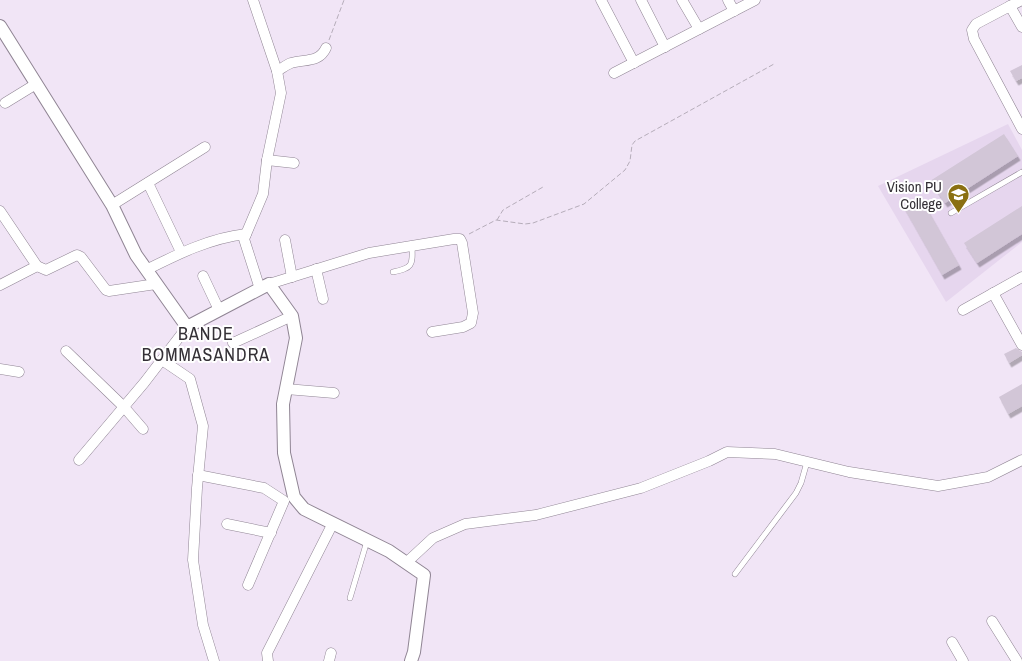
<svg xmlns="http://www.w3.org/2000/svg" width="1022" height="661" font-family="'Archivo Narrow',sans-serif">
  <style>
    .built { fill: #e6d6ee }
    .building { fill: #d2c6d7; filter: url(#shadow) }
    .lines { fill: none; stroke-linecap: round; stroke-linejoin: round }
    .service-casing { stroke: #908594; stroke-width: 6 }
    .minor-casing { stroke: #908594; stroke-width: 11 }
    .tertiary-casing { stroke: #908594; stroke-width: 14 }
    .path { stroke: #b6adba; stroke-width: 1; stroke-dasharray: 5 2.5; stroke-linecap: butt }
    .service { stroke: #fff; stroke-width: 5 }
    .minor { stroke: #fff; stroke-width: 10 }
    .tertiary { stroke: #fff; stroke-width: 12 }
    .labels { text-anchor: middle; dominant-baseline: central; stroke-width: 4; stroke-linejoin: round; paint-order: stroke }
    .poi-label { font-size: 15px; fill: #343036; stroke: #fff; text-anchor: end }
    .quarter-label { font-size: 18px; letter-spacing: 1px; fill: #343036; stroke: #fff }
  </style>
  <defs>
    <filter id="shadow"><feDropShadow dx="2.5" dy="4.5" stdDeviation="0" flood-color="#0004"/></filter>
  </defs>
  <rect width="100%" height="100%" fill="#f1e5f6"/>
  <path class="built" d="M1008,124L1022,150V242L946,302L878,186Z"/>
  <g class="building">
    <path d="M1022,65V78L1016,81L1010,71Z"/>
    <path d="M1004,134L1018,156L945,203L930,181Z"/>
    <path d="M920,196L959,265L942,275L903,206Z"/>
    <path d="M1022,206V234L977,263L964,243Z"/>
    <path d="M1016,348L1022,352V355L1009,363L1004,354Z"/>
    <path d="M1022,384V406L1008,414L999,397Z"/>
  </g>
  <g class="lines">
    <defs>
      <g id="service">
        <path d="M951,213L1022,172"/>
        <path d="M393,272C412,268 413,266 412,246"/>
        <path d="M735,574L796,493L801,483L807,462"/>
        <path d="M350,598L367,541"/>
      </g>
      <g id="minor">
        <path d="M253,0L277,71L281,93L267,160L263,194L244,239L260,289"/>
        <path d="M601,0L634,63"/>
        <path d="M641,0L665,47"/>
        <path d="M682,0L699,29"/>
        <path d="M728,0L734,11"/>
        <path d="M1010,6L1022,0"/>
        <path d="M1022,27L1010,6L976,24L972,30L974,39L1022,129"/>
        <path d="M277,71C281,69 286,65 291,63C305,59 319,63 326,48"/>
        <path d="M614,73L755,0"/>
        <path d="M5,103L36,84"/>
        <path d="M267,160L294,163"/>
        <path d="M148,183L181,252"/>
        <path d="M112,205L205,147"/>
        <path d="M0,211L37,266L46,270L77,255L81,257L106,290L109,291L156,284"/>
        <path d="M285,240L292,277"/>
        <path d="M316,269L323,299"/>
        <path d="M146,270C178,254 210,238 246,234"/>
        <path d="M203,276L219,310"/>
        <path d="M269,284L369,253L454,239H460L462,243L473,313L471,323L463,327L432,332"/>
        <path d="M0,285L37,266"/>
        <path d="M993,293L1022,345"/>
        <path d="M963,310L1022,277"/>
        <path d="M233,343L292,316"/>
        <path d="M66,351L124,407L143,429"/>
        <path d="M162,360L190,379L203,426L197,488L193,560L203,625L214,661"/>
        <path d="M0,369L19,372"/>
        <path d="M286,389L334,393"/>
        <path d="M79,460L144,383L187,327"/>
        <path d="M198,475L264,488L284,501L248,585"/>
        <path d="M227,524L271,533"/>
        <path d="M406,563L433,538L465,524L536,515L641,488L709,461L727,452L775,454L849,472L938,486L988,477L1022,460"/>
        <path d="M992,621L1017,661"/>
        <path d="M952,642L963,661"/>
        <path d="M268,661L267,653L333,523"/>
        <path d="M329,661L331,653"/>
      </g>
      <path id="tertiary" d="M0,26L112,205L136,255L187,327L269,284L292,316L296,338L283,404L284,453L294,497L304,509L389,551L424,575L414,652L411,661"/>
    </defs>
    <use href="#service" class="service-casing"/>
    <use href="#minor" class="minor-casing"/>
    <use href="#tertiary" class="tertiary-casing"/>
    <g class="path">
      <path d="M329,40L344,0"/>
      <path d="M497,220L503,210L543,187"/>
      <path d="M469,234L496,220L525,224L533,223L584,204L625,170L630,161L632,145L635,141L774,64"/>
    </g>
    <use href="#service" class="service"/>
    <use href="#minor" class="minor"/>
    <use href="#tertiary" class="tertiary"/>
  </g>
  <defs>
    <symbol id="school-pin" viewBox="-11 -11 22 30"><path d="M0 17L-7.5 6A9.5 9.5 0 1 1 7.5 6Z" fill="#8a7011" stroke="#fff"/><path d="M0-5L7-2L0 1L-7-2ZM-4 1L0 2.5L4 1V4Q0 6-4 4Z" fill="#fff"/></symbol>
  </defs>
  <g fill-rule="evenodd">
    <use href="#school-pin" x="946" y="182" width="25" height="34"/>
  </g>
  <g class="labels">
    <g class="poi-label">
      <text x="942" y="186">Vision PU<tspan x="942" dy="17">College</tspan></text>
    </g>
    <g class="quarter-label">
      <text x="206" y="333">BANDE<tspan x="206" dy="21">BOMMASANDRA</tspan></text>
    </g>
  </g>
</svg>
